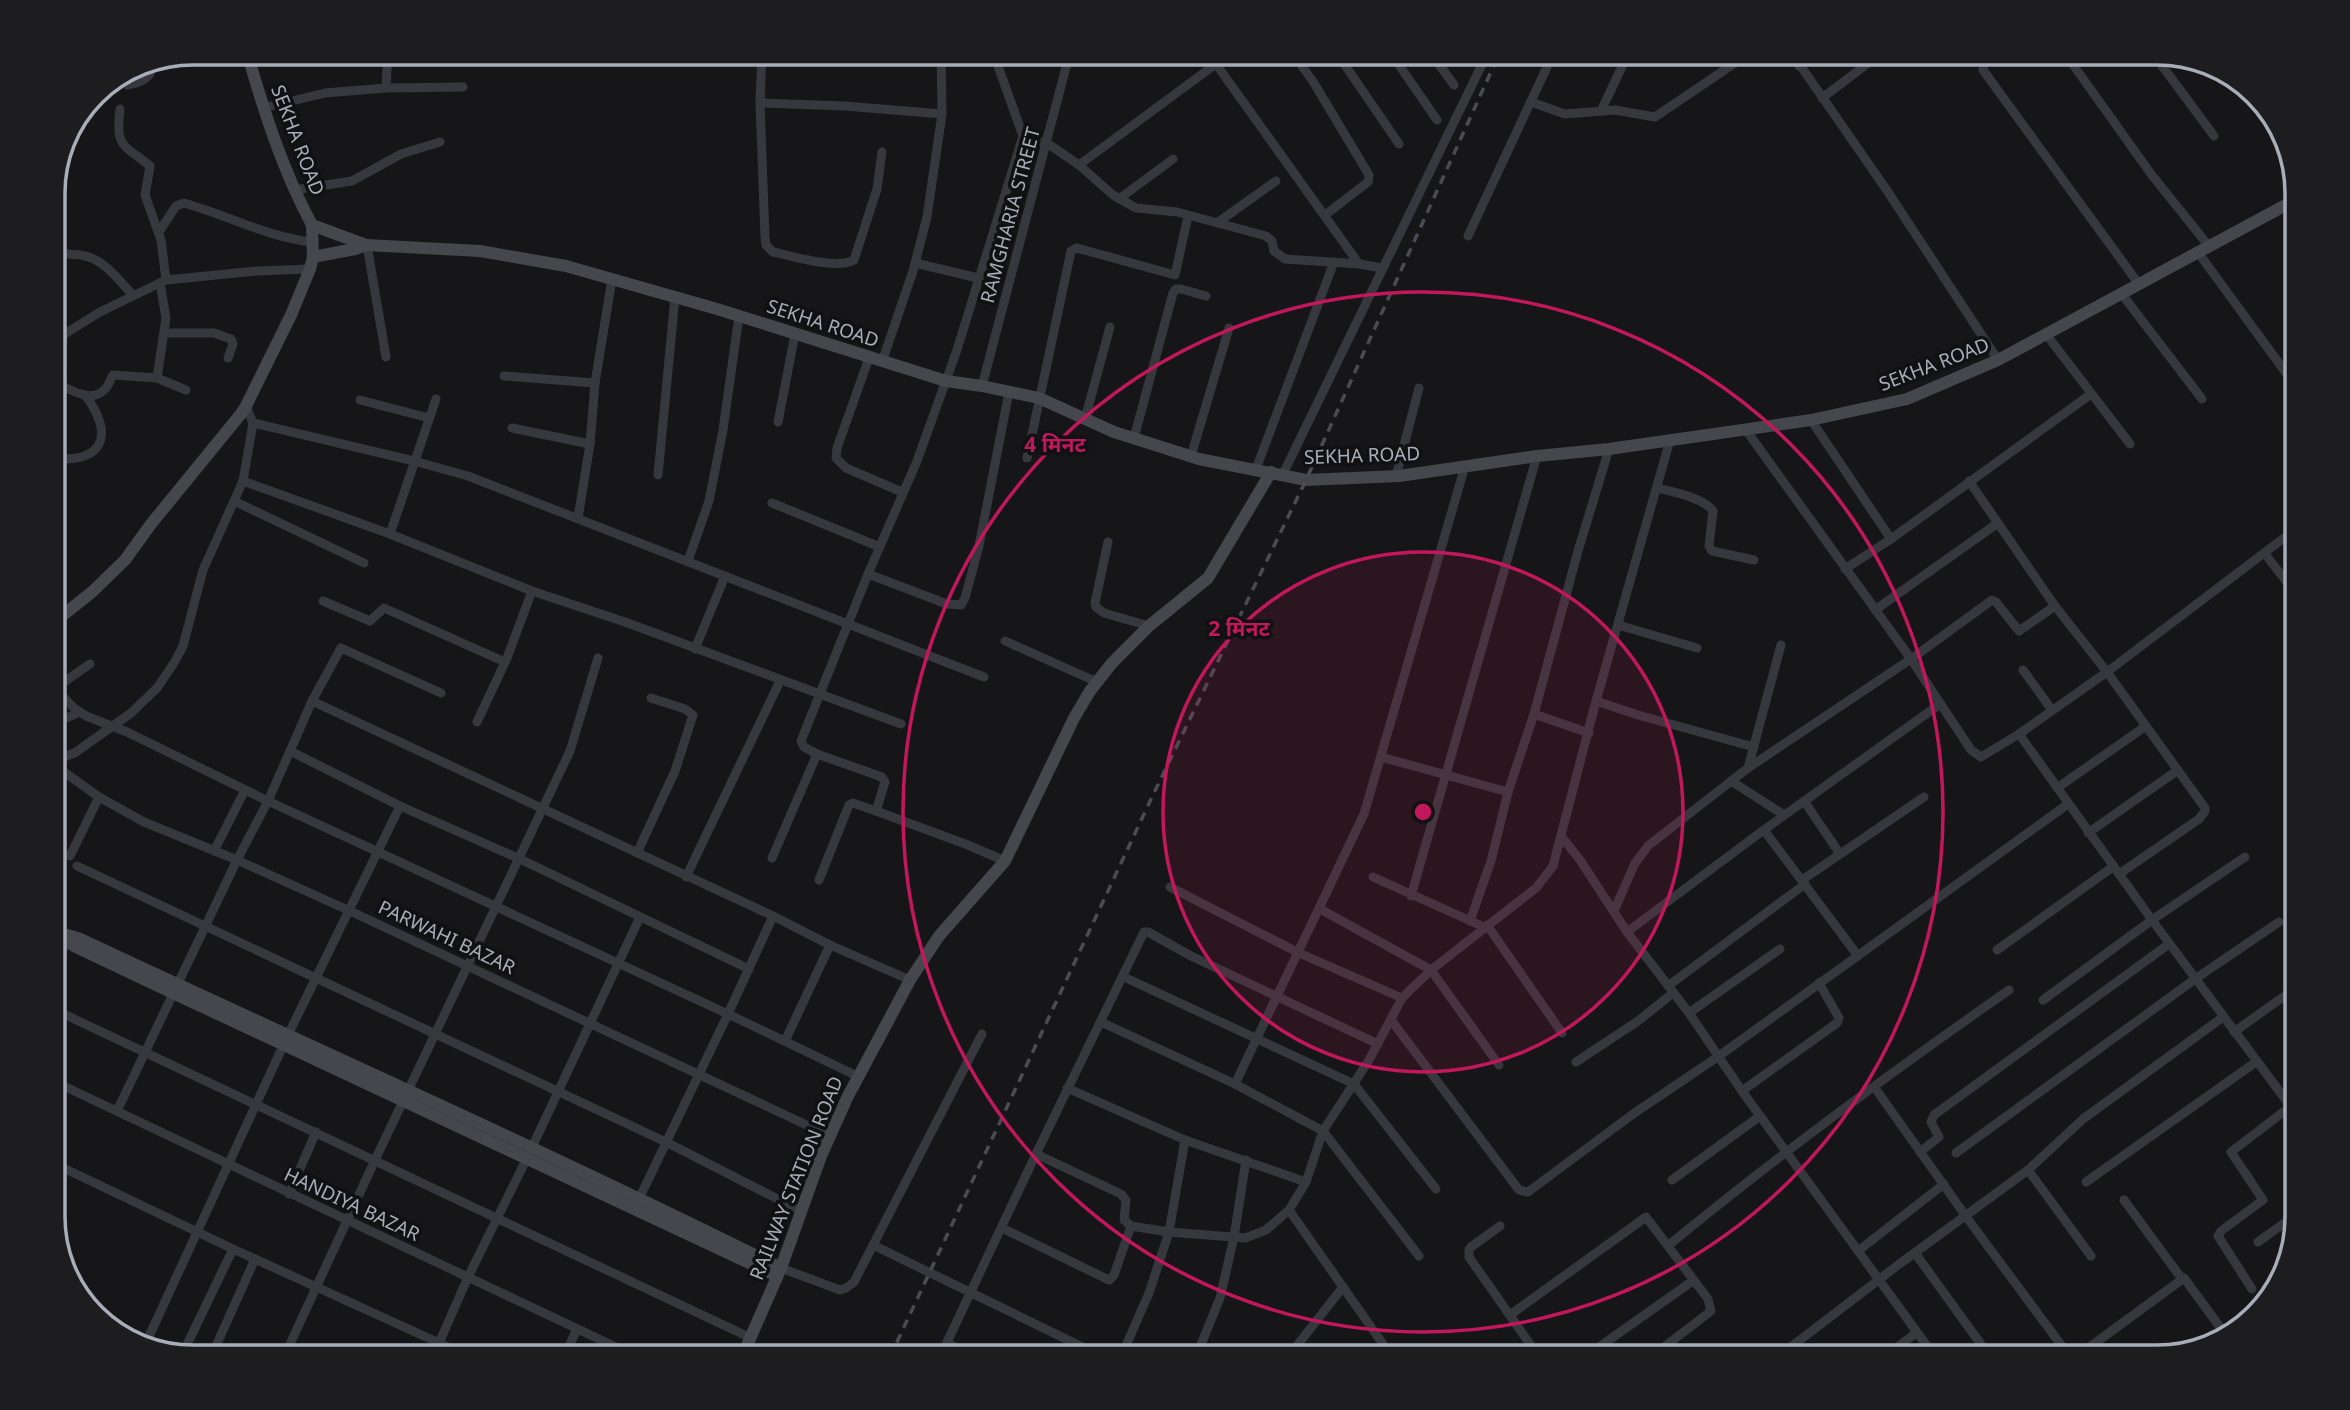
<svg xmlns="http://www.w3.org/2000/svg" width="2350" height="1410" font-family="'Noto Sans','Noto Sans Devanagari',sans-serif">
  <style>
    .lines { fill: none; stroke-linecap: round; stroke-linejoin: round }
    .street { stroke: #37383d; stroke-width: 9 }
    .secondary { stroke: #45474d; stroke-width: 12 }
    .rail { stroke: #4a4c52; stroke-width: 3.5; stroke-dasharray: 9 7; stroke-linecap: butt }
    .ring { fill: none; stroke: #c2185b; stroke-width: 3.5 }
    .labels { text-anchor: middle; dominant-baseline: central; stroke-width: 7; stroke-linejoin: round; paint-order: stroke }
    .street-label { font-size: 19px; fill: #a8adb8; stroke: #111113 }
    .rim { fill: none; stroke: #a8adb8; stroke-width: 3.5 }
    .centre { fill: #c2185b; stroke: #111113; stroke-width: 3.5 }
    .ring-label { font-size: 21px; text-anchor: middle; font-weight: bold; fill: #c2185b; stroke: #111113; stroke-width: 7; stroke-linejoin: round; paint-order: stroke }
  </style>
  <rect width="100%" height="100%" fill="#161618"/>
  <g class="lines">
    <g class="street">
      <path d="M397,52L457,59"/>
      <path d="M762,52L760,103L765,237L766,245L773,252C792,256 837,270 854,260L877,189L882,152"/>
      <path d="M993,52L1023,136L957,350L917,461L868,574L801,741L804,747L817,754L882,777L885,782L876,811L968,845L1005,861"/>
      <path d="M1292,52L1314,83L1369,175L1368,182L1325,215"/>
      <path d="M1336,52L1399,144"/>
      <path d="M1390,52L1437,120"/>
      <path d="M1430,52L1454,85"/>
      <path d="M1791,52L1886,189L1998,360"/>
      <path d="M1996,52L1984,62L1983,70L2138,283"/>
      <path d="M2064,52L2151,174L2208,245"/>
      <path d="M2152,52L2214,136"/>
      <path d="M821,54V52"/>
      <path d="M1799,66L1818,52"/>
      <path d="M127,85C141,83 154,77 153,60"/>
      <path d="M386,88L388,52"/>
      <path d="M1822,98L1883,52"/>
      <path d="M1531,102L1565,114L1615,110L1655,117L1751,52"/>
      <path d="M760,103L845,106L942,114"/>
      <path d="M263,108L325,93L386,88L463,87"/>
      <path d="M120,109C115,149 124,144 150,166L145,195L161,240L166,280"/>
      <path d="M1601,111L1628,54"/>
      <path d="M1023,136L1047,143L1079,165L1113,195L1136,208L1177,212L1266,236L1272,241L1274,251L1285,259L1359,264L1216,64"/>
      <path d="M1079,165L1232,52"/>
      <path d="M294,190L352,181L401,154L440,142"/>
      <path d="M1119,199L1173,159"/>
      <path d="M1217,223L1276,181"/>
      <path d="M159,232L176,206L184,203C227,215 267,237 312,242"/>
      <path d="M1468,236L1554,52"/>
      <path d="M367,245L386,357"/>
      <path d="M53,250C66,257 72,252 85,256C105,260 120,282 133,295"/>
      <path d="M2197,251L2297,388"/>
      <path d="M915,263L978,278"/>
      <path d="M1359,264L1382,268"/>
      <path d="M2121,293L2202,399"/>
      <path d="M165,333H214L231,339L233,344L228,358"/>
      <path d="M2046,334L2130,444"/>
      <path d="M53,336L63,335L100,312L166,280L257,271L310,269"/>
      <path d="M869,358L837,448L836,458L846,468L902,492"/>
      <path d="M882,362L913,271L927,217L942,114L941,52"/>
      <path d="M504,376L595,383"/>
      <path d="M157,378L186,390"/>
      <path d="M59,385C72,390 92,403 104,390C109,386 110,380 113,375L157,378L166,318L160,283"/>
      <path d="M982,386L1070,52"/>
      <path d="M360,400L429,418"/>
      <path d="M53,401L61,377L63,335"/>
      <path d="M1085,419L1110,327"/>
      <path d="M1811,420L1891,539"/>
      <path d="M778,422L795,334"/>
      <path d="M253,423L414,461L468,476L984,677"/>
      <path d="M512,428L590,444"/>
      <path d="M1746,430L1911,659L1971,750L1981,757L2019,734L2107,672L2297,528"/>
      <path d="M1134,438L1173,293L1176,289H1181L1206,296"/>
      <path d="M1191,456L1229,328"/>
      <path d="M53,458C104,464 115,434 85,395"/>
      <path d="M1027,458L1071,251L1077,248L1175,275L1188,216"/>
      <path d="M1256,469L1334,262"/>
      <path d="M1283,474L1488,52"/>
      <path d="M658,475L675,297"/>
      <path d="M1396,476L1419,388"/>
      <path d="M243,481L390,534L532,591L625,622L901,724"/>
      <path d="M1969,481L2055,606L2107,672L2205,808V811L2199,819L2119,874"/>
      <path d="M1658,488C1675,493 1702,497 1713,511L1709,546L1712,551L1754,560"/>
      <path d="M234,501L364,563"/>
      <path d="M772,503L880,547"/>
      <path d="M578,518L590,444L595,383L612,279"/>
      <path d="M390,534L436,399"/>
      <path d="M1108,542L1095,603L1096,607L1104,613L1149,626"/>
      <path d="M2265,554L2297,595"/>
      <path d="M688,561L709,501L723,430L739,316"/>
      <path d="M1845,569L1891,539L2091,394"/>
      <path d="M868,574L947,604L961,605L965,598L979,546L1009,392"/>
      <path d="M323,601L370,621L384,608L505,662"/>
      <path d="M1875,610L1998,523"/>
      <path d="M1618,625L1697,648"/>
      <path d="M1005,641L1097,682"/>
      <path d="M695,649L725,576"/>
      <path d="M90,664L61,684L57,690L74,708L86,716L127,732L268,801L728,1014L773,916"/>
      <path d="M2023,670L2052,710"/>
      <path d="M441,693L341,648L312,701L290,751L400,806L520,859L749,969"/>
      <path d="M312,701L773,916L830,945"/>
      <path d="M1596,701L1638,715L1754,747"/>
      <path d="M1534,714L1589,733"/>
      <path d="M477,722L507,658L532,591"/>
      <path d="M53,724L80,712"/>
      <path d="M2019,734L2152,920L2297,1115"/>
      <path d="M1381,757L1508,792"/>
      <path d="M53,762L76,752L131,713L157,688L174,663L183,646L203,570L243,481L253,423L246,406"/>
      <path d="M53,764L99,797L144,822L237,860L350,911L830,1136"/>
      <path d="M1748,768L1781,645"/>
      <path d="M1731,781L1784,815"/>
      <path d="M2057,788L2146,726"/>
      <path d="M1804,801L1840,854"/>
      <path d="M1764,830L1858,956"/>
      <path d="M2088,833L2178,770"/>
      <path d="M1561,836L1580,860L1627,932L1689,1013L1742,1091L1935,1357"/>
      <path d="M214,851L245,790"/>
      <path d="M637,853L675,771L693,715L685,709L651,698"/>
      <path d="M70,856L99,797"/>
      <path d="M772,858L817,754"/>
      <path d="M77,866L668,1143L801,1211"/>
      <path d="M686,877L780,681"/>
      <path d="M1373,877L1484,927"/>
      <path d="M819,880L849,805L853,803L876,811"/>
      <path d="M1802,880L1924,797"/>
      <path d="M1170,887L1299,953L1402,998"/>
      <path d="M1411,896L1537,456"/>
      <path d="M1320,909L1431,970L1499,1065"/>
      <path d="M1614,911L1635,863L1649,845L1748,768L1911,659L1992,600L1996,602L2019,631L2055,606"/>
      <path d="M1470,921L1491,861L1508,792L1534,714L1578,551L1609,449"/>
      <path d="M1487,925L1562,1033"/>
      <path d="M1627,932L1761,832L1940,704"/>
      <path d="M1997,950L2114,866"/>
      <path d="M53,969L67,942"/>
      <path d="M1124,977L1354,1084L1436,1189"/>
      <path d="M1668,986L1805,884"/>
      <path d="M2043,1000L2152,920L2245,857"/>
      <path d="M53,1009L751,1338"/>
      <path d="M1689,1013L1780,949"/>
      <path d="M1391,1020L1519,1190L1528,1192L1633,1114L1719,1056L2068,804"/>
      <path d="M1101,1022L1235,1084L1323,1131L1419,1256"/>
      <path d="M2234,1032L2297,987"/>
      <path d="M785,1041L830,945L910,980"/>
      <path d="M1576,1062L1638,1021L1673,993"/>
      <path d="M53,1081L637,1357"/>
      <path d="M1235,1084L1364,814L1465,466"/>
      <path d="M1067,1088L1185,1140L1306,1182"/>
      <path d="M1875,1088L1970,1222L2070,1357"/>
      <path d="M1742,1091L1837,1023L1839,1018L1819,983"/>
      <path d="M117,1111L237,860L268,801L290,751"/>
      <path d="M1920,1152L1939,1137L1931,1122L1934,1115L2169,944"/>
      <path d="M1956,1153L2195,979L2279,922"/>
      <path d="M1036,1154L1121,1194L1126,1200L1124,1220L1131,1226L1169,1232L1245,1238L1266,1230L1289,1210L1306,1182L1323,1131L1369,1060L1402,998L1431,970L1536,888L1553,866L1596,701L1670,440"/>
      <path d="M53,1163L233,1249"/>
      <path d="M2028,1170L2091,1256"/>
      <path d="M1672,1180L1760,1116"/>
      <path d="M2086,1182L2256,1062"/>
      <path d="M289,1194L316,1132"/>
      <path d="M2124,1200L2182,1279"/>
      <path d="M637,1203L728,1014L857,1076"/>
      <path d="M1289,1210L1392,1357"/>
      <path d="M1500,1226L1471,1247L1469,1250V1257L1539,1357"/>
      <path d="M1002,1228L1109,1280L1114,1275L1131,1226"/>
      <path d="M2258,1242L2297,1214"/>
      <path d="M873,1245L1103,1357"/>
      <path d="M1669,1245C1778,1155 1893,1071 2009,990"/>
      <path d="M1858,1251L1944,1184"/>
      <path d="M1915,1253L1988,1354"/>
      <path d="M781,1268L840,1290L846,1288L854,1282L982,1034"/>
      <path d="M2252,1289L2218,1236L2221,1231L2263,1200L2231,1152L2291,1106"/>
      <path d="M1510,1315L1646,1217L1708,1299L1711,1311L1651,1357"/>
      <path d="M947,1343L976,1357"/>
      <path d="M145,1345L288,1035L400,806"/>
      <path d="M182,1355L233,1249L470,1357"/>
      <path d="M211,1357L255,1259"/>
      <path d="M284,1357L375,1160L570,751L598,658"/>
      <path d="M433,1357L468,1277L527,1158L640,917"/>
      <path d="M564,1357L577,1329"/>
      <path d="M940,1357L1036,1154L1144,932H1148L1191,956L1378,1044"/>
      <path d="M1121,1357L1149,1293L1169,1232L1185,1140"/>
      <path d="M1196,1357L1220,1298L1234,1237L1246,1160"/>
      <path d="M1288,1357L1343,1287"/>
      <path d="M1585,1357L1694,1280"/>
      <path d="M1778,1357L1898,1265L2028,1170L2083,1119L2223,1017"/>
      <path d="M1884,1357L1916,1333"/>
      <path d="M2076,1357L2184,1278L2228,1338"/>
    </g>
    <g class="secondary">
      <path d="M247,52C264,112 283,171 312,225L366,245L480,251L566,266L717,309L946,381L982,386L1039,398L1114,432L1152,444L1199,459L1306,480L1399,476L1537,456L1609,449L1811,420L1907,399L1998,360L2297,199"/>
      <path d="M313,257L355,249L366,245"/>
      <path d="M53,623L92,592L125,560L151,524L240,415L246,406L291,315L310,269L313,257L312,225"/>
      <path d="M53,898L59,918L58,933"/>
      <path d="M53,931L78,938C313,1048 549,1152 781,1268"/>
      <path d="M63,937L74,946L173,993L777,1276"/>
      <path d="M742,1357L781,1268L821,1156L847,1098L910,980L939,936L1005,861L1074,718L1090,691L1112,663L1149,626L1208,578L1271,472"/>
    </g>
    <path class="rail" d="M890,1357L1152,797L1306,480L1500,52"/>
  </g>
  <circle cx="1423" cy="812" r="260" fill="#c2185b" fill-opacity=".12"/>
  <g class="ring">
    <circle cx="1423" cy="812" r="260"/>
    <circle cx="1423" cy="812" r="520"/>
  </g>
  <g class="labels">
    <g class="street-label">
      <text transform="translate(298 140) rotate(69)">SEKHA ROAD</text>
      <text transform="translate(1010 215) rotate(-75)">RAMGHARIA STREET</text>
      <text transform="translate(823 323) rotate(18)">SEKHA ROAD</text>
      <text transform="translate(1934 364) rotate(-21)">SEKHA ROAD</text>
      <text transform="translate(1362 455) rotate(-2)">SEKHA ROAD</text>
      <text transform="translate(447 937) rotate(25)">PARWAHI BAZAR</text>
      <text transform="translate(796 1178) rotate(-68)">RAILWAY STATION ROAD</text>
      <text transform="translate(352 1204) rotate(25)">HANDIYA BAZAR</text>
    </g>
  </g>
  <path d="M0 0H2350V1410H0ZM193 65H2157A128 128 0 0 1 2285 193V1217A128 128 0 0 1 2157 1345H193A128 128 0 0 1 65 1217V193A128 128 0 0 1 193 65Z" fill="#1d1d20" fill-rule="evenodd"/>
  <path class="rim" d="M193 65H2157A128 128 0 0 1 2285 193V1217A128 128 0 0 1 2157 1345H193A128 128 0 0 1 65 1217V193A128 128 0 0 1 193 65Z"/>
  <circle cx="1423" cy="812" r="10" class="centre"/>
  <g class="ring-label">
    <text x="1055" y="452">4 मिनट</text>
    <text x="1239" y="636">2 मिनट</text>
  </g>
</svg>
